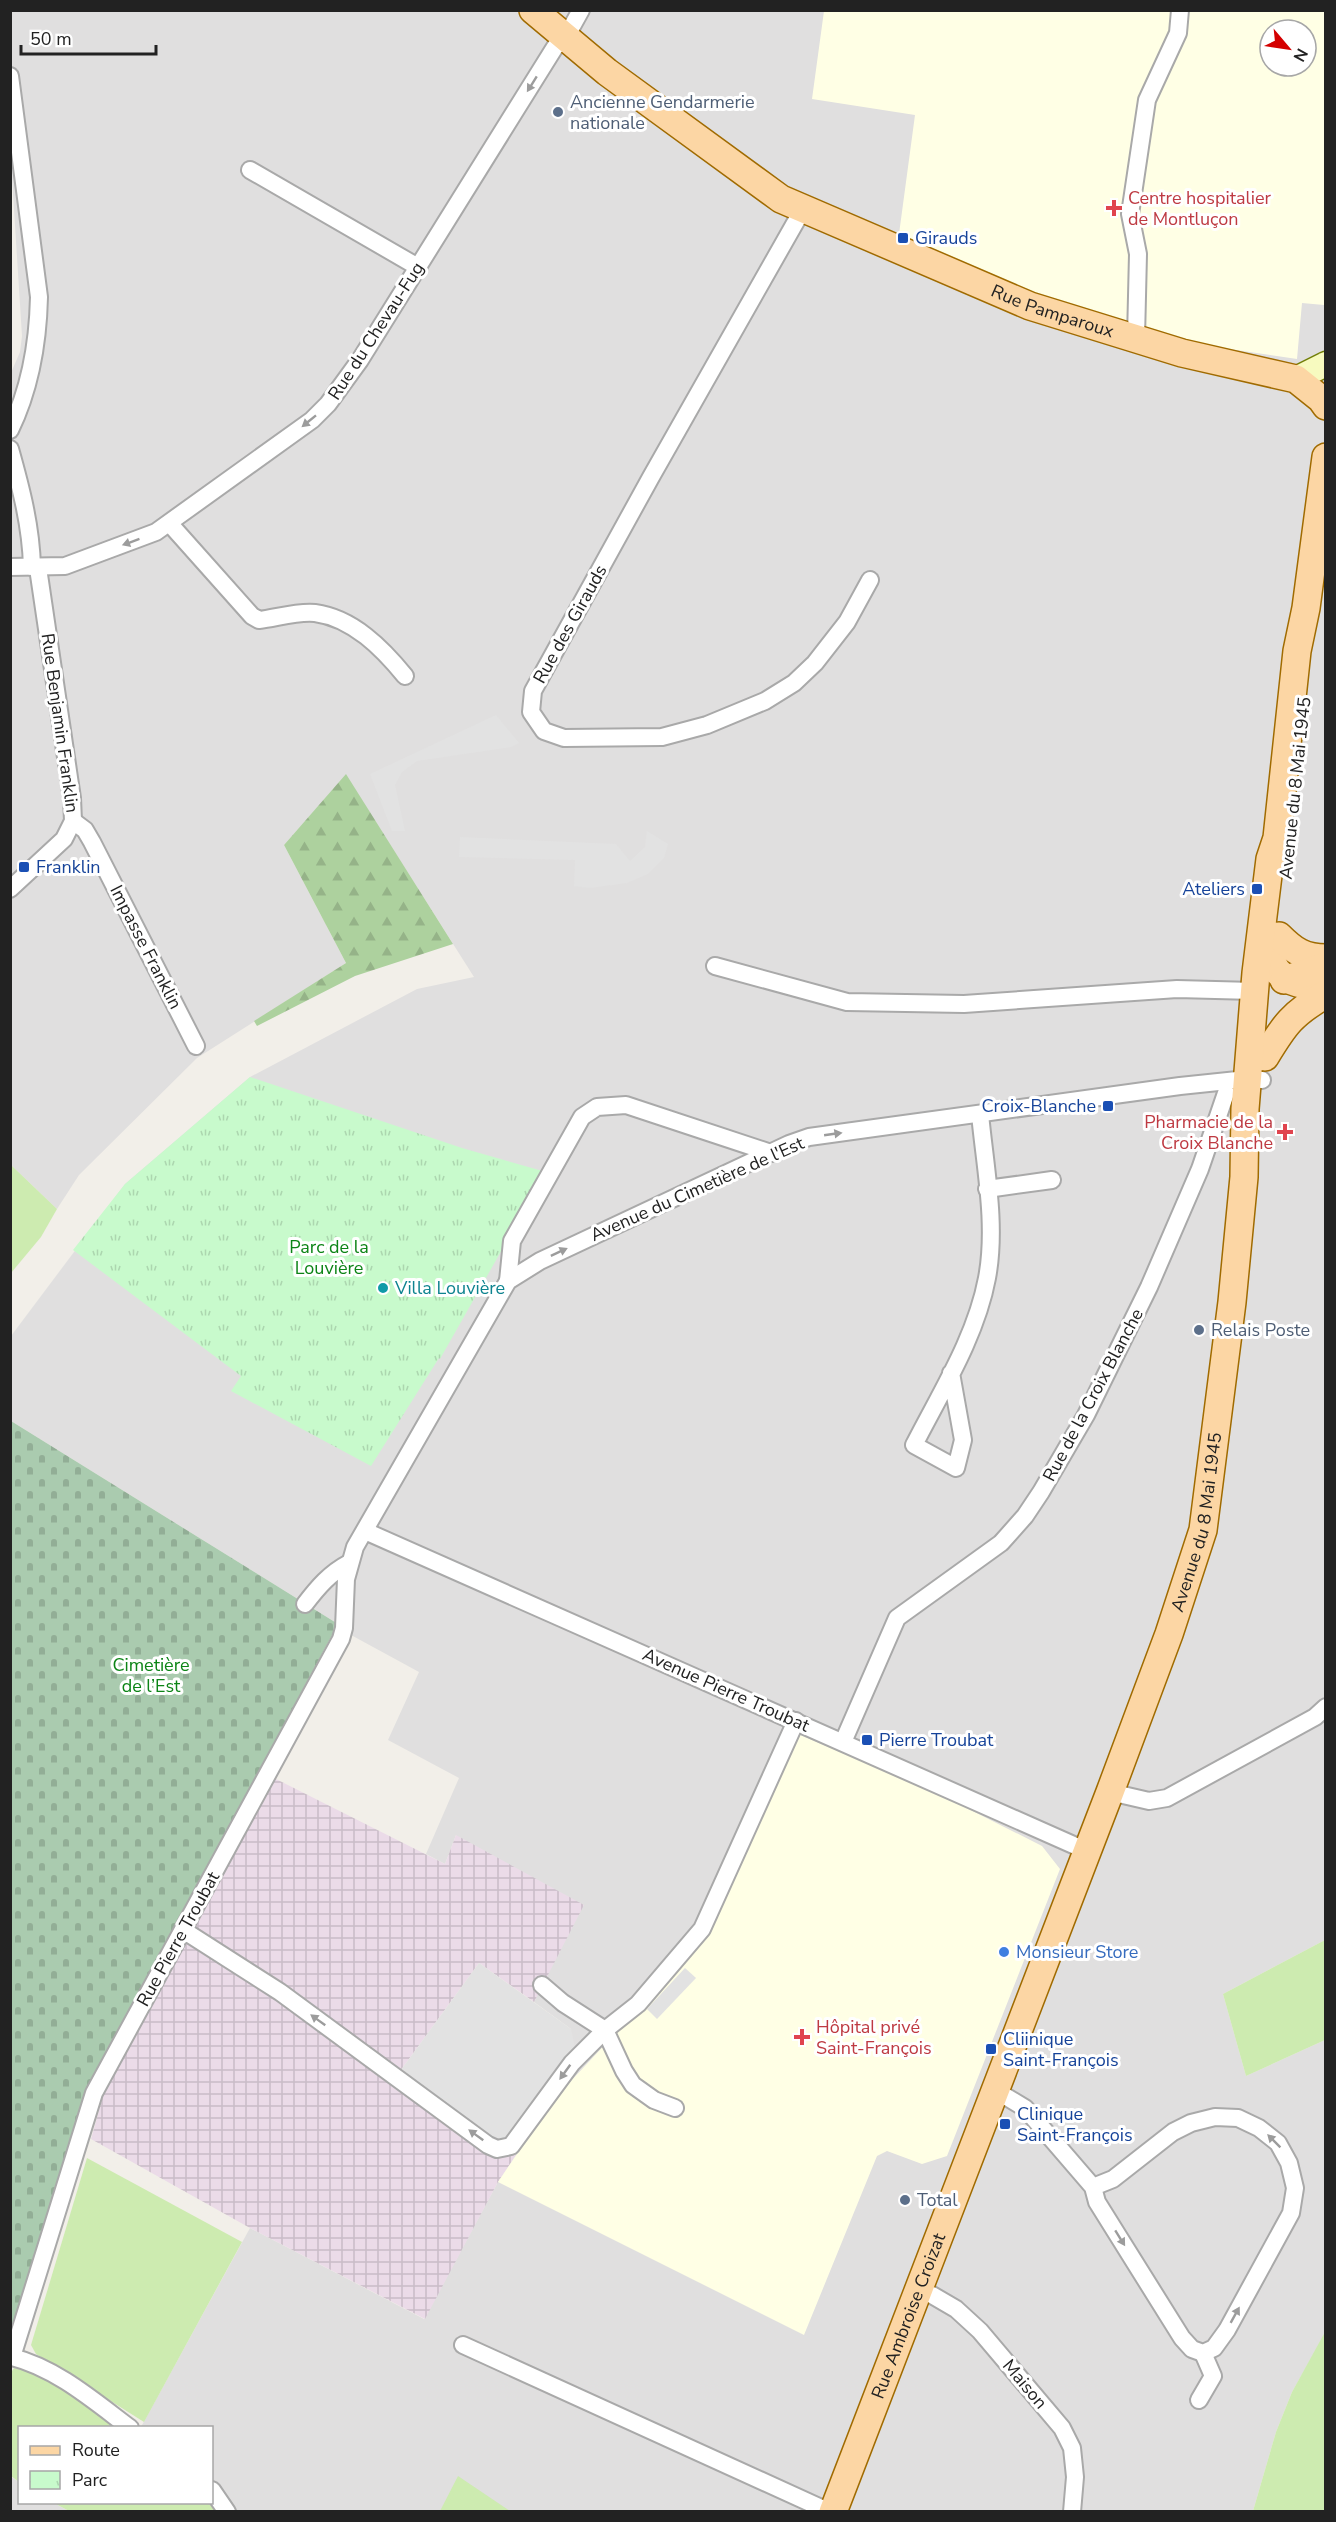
<svg xmlns="http://www.w3.org/2000/svg" width="1336" height="2522" font-family="'Nunito Sans',sans-serif">
  <style>
    .residential { fill: #e0dfdf; fill-rule: evenodd }
    .industrial { fill: url(#industrial-grid) }
    .education { fill: #ffffe5; fill-rule: evenodd }
    .grass { fill: #cdebb0 }
    .forest { fill: url(#forest-firs) }
    .cemetery { fill: url(#cemetery-stones) }
    .park { fill: url(#park-tufts) }
    .parking { fill: #e2e2e2 }
    .lines { fill: none; stroke-linecap: round; stroke-linejoin: round }
    .street-casing { stroke: #a9a9a9; stroke-width: 20 }
    .secondary-casing { stroke: #707d05; stroke-width: 27 }
    .primary-casing { stroke: #a06b00; stroke-width: 30 }
    .street { stroke: #fff; stroke-width: 16 }
    .secondary { stroke: #f7fabf; stroke-width: 24 }
    .primary { stroke: #fcd6a4; stroke-width: 27 }
    .oneway { fill: #9c9c9c }
    .service-dot { fill: #5c6f8a; stroke: #fff; stroke-width: 2 }
    .health-dot { fill: #e0444e; stroke: #fff; stroke-width: 2 }
    .transit-dot { fill: #1a4fb4; stroke: #fff; stroke-width: 2 }
    .culture-dot { fill: #0f9aa8; stroke: #fff; stroke-width: 2 }
    .shop-dot { fill: #3f7fe0; stroke: #fff; stroke-width: 2 }
    .labels { text-anchor: middle; dominant-baseline: central; stroke-width: 6; stroke-linejoin: round; paint-order: stroke }
    .service-label { font-size: 18px; fill: #4e5e75; stroke: #fff; text-anchor: start }
    .health-label { font-size: 18px; fill: #be3a42; stroke: #fff; text-anchor: start }
    .transit-label { font-size: 18px; fill: #164399; stroke: #fff; text-anchor: start }
    .street-label { font-size: 18px; fill: #222; stroke: #fff }
    .park-label { font-size: 18px; fill: #0c8416; stroke: #fff }
    .culture-label { font-size: 18px; fill: #0d838f; stroke: #fff; text-anchor: start }
    .shop-label { font-size: 18px; fill: #366cbe; stroke: #fff; text-anchor: start }
  </style>
  <defs>
    <pattern id="industrial-grid" width="8" height="8" patternUnits="userSpaceOnUse" patternTransform="scale(1.5)"><rect width="8" height="8" fill="#ebdbe8"/><path d="M0 4h8M4 0v8" fill="none" stroke="#c9bcc7"/></pattern>
    <pattern id="forest-firs" width="22" height="20" patternUnits="userSpaceOnUse" patternTransform="scale(1.5)"><rect width="22" height="20" fill="#add19e"/><path d="M5 1l3.5 6h-7zM16 11l3.5 6h-7z" fill="#95b388"/></pattern>
    <pattern id="cemetery-stones" width="16" height="16" patternUnits="userSpaceOnUse" patternTransform="scale(1.5)"><rect width="16" height="16" fill="#aacbaf"/><path d="M2 7V4a2 2 0 0 1 4 0v3zM10 15v-3a2 2 0 0 1 4 0v3z" fill="#92ae96"/></pattern>
    <pattern id="park-tufts" width="24" height="20" patternUnits="userSpaceOnUse" patternTransform="scale(1.5)"><rect width="24" height="20" fill="#c8facc"/><path d="M3 7l-1-3M5 7V3M7 7l1-3M15 17l-1-3M17 17v-4M19 17l1-3" fill="none" stroke="#acd6af"/></pattern>
  </defs>
  <rect width="100%" height="100%" fill="#f2efe9"/>
  <g class="residential">
    <path d="M11,11H1325V1940L1223,1994L1246,2076L1325,2040L1326,2332L1292,2392L1276,2432L1253,2511H216L208,2503L212,2502V2428L141,2427L250,2228L424,2319L498,2182L516,2156L504,2146L571,2029L534,2002L542,1985L456,1835L445,1864L426,1854L459,1778L388,1740L419,1672L351,1635L338,1624L11,1421V1336L125,1184L250,1077L417,989L474,977L346,775L284,845L346,963L197,1058L79,1175L57,1209L11,1165L10,375L20,352L22,336L10,146ZM1270,30H1306V66H1270Z"/>
    <path d="M10,2476L19,2482L20,2502L54,2503L69,2511H11Z"/>
  </g>
  <path class="industrial" d="M274,1778L445,1864L456,1835L584,1905L534,2002L479,1963L401,2070L516,2155L498,2182L425,2319L250,2228L91,2139L105,2089Z"/>
  <g class="education">
    <path d="M824,11H1325L1326,293L1324,305L1302,303L1297,359L1195,344L1027,291L918,245L899,234L915,115L812,99ZM1270,30H1306V66H1270Z"/>
    <path d="M798,1734L941,1795L1042,1846L1060,1869L947,2156L922,2164L887,2151L877,2156L804,2335L498,2182L555,2098L712,1930Z"/>
  </g>
  <g class="grass">
    <path d="M11,1165L57,1209L41,1237L11,1273Z"/>
    <path d="M1325,1940V2040L1246,2076L1223,1994Z"/>
    <path d="M87,2158L242,2242L144,2422L36,2354L31,2345Z"/>
    <path d="M1325,2332V2511H1253L1276,2432L1292,2392Z"/>
    <path d="M14,2368L35,2372L119,2427L20,2428L19,2482L11,2476L10,2374Z"/>
    <path d="M458,2476L510,2511H440Z"/>
    <path d="M54,2503H208L216,2511H69Z"/>
  </g>
  <path class="forest" d="M346,774L453,944L355,976L257,1026L254,1021L346,963L284,845Z"/>
  <path class="cemetery" d="M11,1421L338,1624L88,2089L11,2332Z"/>
  <path class="park" d="M250,1077L462,1148L546,1172L440,1359L439,1358L371,1466L231,1391L241,1376L73,1250L125,1184Z"/>
  <g class="parking">
    <path d="M496,715L519,743L511,747L417,761L402,772L395,785L405,831H392L370,774Z"/>
    <path d="M647,831L668,844L664,858L648,874L627,883L590,888L574,886L575,860L459,857L460,837L616,844L630,861L645,847Z"/>
    <path d="M479,1963L571,2029L575,2048L504,2146L401,2070Z"/>
    <path d="M685,1968L696,1978L657,2019L647,2009Z"/>
  </g>
  <g class="lines">
    <defs>
      <g id="street">
        <path d="M10,76L39,297C38,341 30,389 10,430"/>
        <path d="M250,170L418,267"/>
        <path d="M803,209L651,477L533,691L531,712L544,731L564,738L662,737L707,725L765,701L794,683L815,663L847,622L870,580"/>
        <path d="M1136,338L1138,254L1130,214L1147,100L1178,33L1180,10"/>
        <path d="M10,449C21,488 31,526 32,567"/>
        <path d="M170,524L252,616L259,620C276,618 298,611 315,613C353,618 383,649 405,676"/>
        <path d="M10,567L65,566L156,532L312,420L328,404L360,360L555,47L566,37L581,10"/>
        <path d="M73,821L85,830L92,842L196,1046"/>
        <path d="M10,889L64,839L73,821L72,798L38,568"/>
        <path d="M715,966L847,1002L964,1004L1177,989L1254,991"/>
        <path d="M987,1189L1052,1180"/>
        <path d="M508,1281L512,1241L582,1117L597,1107L626,1105L771,1153"/>
        <path d="M951,1373L963,1440L956,1468L914,1445C941,1392 976,1337 987,1278C997,1225 985,1167 980,1114"/>
        <path d="M365,1531L1087,1851"/>
        <path d="M305,1604C318,1587 330,1573 349,1563"/>
        <path d="M843,1742L897,1618L1001,1543L1025,1516L1041,1492L1086,1415L1149,1287L1200,1169L1226,1093"/>
        <path d="M1110,1792L1149,1801L1167,1798L1315,1717L1326,1707"/>
        <path d="M183,1930L280,1992L488,2145L497,2149L511,2146L572,2063L605,2030L638,2004L702,1929L796,1721"/>
        <path d="M542,1985L563,2003L605,2030L624,2071L633,2085L654,2100L675,2108"/>
        <path d="M995,2090L1025,2108L1093,2187L1097,2202L1182,2338L1192,2349L1203,2353L1214,2348L1227,2330L1291,2213L1295,2188L1289,2163L1278,2143L1259,2128L1238,2118L1215,2117L1191,2123L1173,2132L1113,2179L1093,2187"/>
        <path d="M918,2290L932,2295L956,2309L980,2331L1062,2428L1072,2448L1075,2477L1072,2512"/>
        <path d="M463,2345L830,2512"/>
        <path d="M12,2357L94,2093L341,1639L344,1628L346,1579L355,1547L508,1281L540,1261L789,1144L809,1137L1180,1086L1247,1079L1262,1080"/>
        <path d="M12,2357C56,2368 94,2401 130,2428"/>
        <path d="M1199,2400L1213,2376L1203,2353"/>
        <path d="M212,2490L227,2512"/>
      </g>
      <path id="secondary" d="M1296,379L1326,364"/>
      <g id="primary">
        <path id="s1" d="M533,10L607,72L781,199L1030,306L1182,353L1296,379L1321,399L1326,406"/>
        <path d="M1270,935C1265,976 1289,985 1326,988"/>
        <path d="M1279,936C1294,951 1304,958 1326,958"/>
        <path d="M1284,980L1326,966"/>
        <path d="M1265,1057C1285,1024 1292,1014 1326,994"/>
        <path id="s2" d="M833,2512L1110,1792L1169,1634L1203,1530L1232,1302L1244,1177L1245,1109L1256,973L1270,859L1277,838L1297,651L1306,608L1326,457"/>
      </g>
    </defs>
    <use href="#street" class="street-casing"/>
    <use href="#secondary" class="secondary-casing"/>
    <use href="#primary" class="primary-casing"/>
    <use href="#street" class="street"/>
    <use href="#secondary" class="secondary"/>
    <use href="#primary" class="primary"/>
  </g>
  <defs><path id="oneway-solid" d="M-6-.8H1V-3.2L6.5 0L1 3.2V.8H-6Z" transform="scale(1.5)"/></defs>
  <g class="oneway">
    <use href="#oneway-solid" transform="translate(532 84) rotate(122)"/>
    <use href="#oneway-solid" transform="translate(309 421) rotate(141)"/>
    <use href="#oneway-solid" transform="translate(131 542) rotate(160)"/>
    <use href="#oneway-solid" transform="translate(833 1134) rotate(-8)"/>
    <use href="#oneway-solid" transform="translate(559 1252) rotate(-25)"/>
    <use href="#oneway-solid" transform="translate(318 2020) rotate(-144)"/>
    <use href="#oneway-solid" transform="translate(565 2072) rotate(126)"/>
    <use href="#oneway-solid" transform="translate(476 2135) rotate(-144)"/>
    <use href="#oneway-solid" transform="translate(1274 2141) rotate(-135)"/>
    <use href="#oneway-solid" transform="translate(1120 2238) rotate(58)"/>
    <use href="#oneway-solid" transform="translate(1235 2315) rotate(-61)"/>
  </g>
  <g class="service-dot">
    <circle cx="558" cy="112" r="6"/>
    <circle cx="1199" cy="1330" r="6"/>
    <circle cx="905" cy="2200" r="6"/>
  </g>
  <g class="health-dot">
    <path d="M1111 199h6v6h6v6h-6v6h-6v-6h-6v-6h6z"/>
    <path d="M1282 1123h6v6h6v6h-6v6h-6v-6h-6v-6h6z"/>
    <path d="M799 2028h6v6h6v6h-6v6h-6v-6h-6v-6h6z"/>
  </g>
  <g class="transit-dot">
    <rect x="897" y="232" width="12" height="12" rx="3"/>
    <rect x="18" y="861" width="12" height="12" rx="3"/>
    <rect x="1251" y="883" width="12" height="12" rx="3"/>
    <rect x="1102" y="1100" width="12" height="12" rx="3"/>
    <rect x="861" y="1734" width="12" height="12" rx="3"/>
    <rect x="985" y="2043" width="12" height="12" rx="3"/>
    <rect x="999" y="2118" width="12" height="12" rx="3"/>
  </g>
  <circle class="culture-dot" cx="383" cy="1288" r="6"/>
  <circle class="shop-dot" cx="1004" cy="1952" r="6"/>
  <g class="labels">
    <g class="service-label">
      <text x="570" y="102">Ancienne Gendarmerie<tspan x="570" dy="21">nationale</tspan></text>
      <text x="1211" y="1330">Relais Poste</text>
      <text x="917" y="2200">Total</text>
    </g>
    <g class="health-label">
      <text x="1128" y="198">Centre hospitalier<tspan x="1128" dy="21">de Montluçon</tspan></text>
      <text x="1273" y="1122" text-anchor="end">Pharmacie de la<tspan x="1273" dy="21">Croix Blanche</tspan></text>
      <text x="816" y="2027">Hôpital privé<tspan x="816" dy="21">Saint-François</tspan></text>
    </g>
    <g class="transit-label">
      <text x="915" y="238">Girauds</text>
      <text x="36" y="867">Franklin</text>
      <text x="1245" y="889" text-anchor="end">Ateliers</text>
      <text x="1096" y="1106" text-anchor="end">Croix-Blanche</text>
      <text x="879" y="1740">Pierre Troubat</text>
      <text x="1003" y="2039">Cliinique<tspan x="1003" dy="21">Saint-François</tspan></text>
      <text x="1017" y="2114">Clinique<tspan x="1017" dy="21">Saint-François</tspan></text>
    </g>
    <g class="street-label">
      <text stroke="none"><textPath href="#s1" startOffset="606">Rue Pamparoux</textPath></text>
      <text transform="translate(376 331) rotate(-57)">Rue du Chevau-Fug</text>
      <text transform="translate(570 624) rotate(-61)">Rue des Girauds</text>
      <text transform="translate(60 723) rotate(82)">Rue Benjamin Franklin</text>
      <text transform="translate(1295 788) rotate(-84)">Avenue du 8 Mai 1945</text>
      <text transform="translate(146 947) rotate(63)">Impasse Franklin</text>
      <text transform="translate(697 1189) rotate(-24)">Avenue du Cimetière de l'Est</text>
      <text transform="translate(1093 1395) rotate(-62)">Rue de la Croix Blanche</text>
      <text stroke="none"><textPath href="#s2" startOffset="1056">Avenue du 8 Mai 1945</textPath></text>
      <text transform="translate(726 1690) rotate(24)">Avenue Pierre Troubat</text>
      <text transform="translate(178 1939) rotate(-61)">Rue Pierre Troubat</text>
      <text stroke="none"><textPath href="#s2" startOffset="210">Rue Ambroise Croizat</textPath></text>
      <text transform="translate(1025 2384) rotate(50)">Maison</text>
    </g>
    <g class="park-label">
      <text x="329" y="1247">Parc de la<tspan x="329" dy="21">Louvière</tspan></text>
      <text x="151" y="1665">Cimetière<tspan x="151" dy="21">de l’Est</tspan></text>
    </g>
    <g class="culture-label">
      <text x="395" y="1288">Villa Louvière</text>
    </g>
    <g class="shop-label">
      <text x="1016" y="1952">Monsieur Store</text>
    </g>
  </g>
  <rect width="1336" height="2522" fill="none" stroke="#222222" stroke-width="24"/>
  <rect x="18" y="2426" width="195" height="78" fill="#ffffff" stroke="#a7a7a7" stroke-width="1.5"/>
  <rect x="30" y="2446" width="30" height="9" fill="#fcd6a4" stroke="#a7a7a7" stroke-width="1.5"/>
  <text x="72" y="2456" font-size="18" fill="#222222">Route</text>
  <rect x="30" y="2471" width="30" height="18" fill="url(#park-tufts)" stroke="#a7a7a7" stroke-width="1.5"/>
  <text x="72" y="2486" font-size="18" fill="#222222">Parc</text>
  <g transform="translate(1288 48) rotate(119)"><circle r="28" fill="#ffffff" stroke="#a7a7a7" stroke-width="1.5"/>
  <path d="M0-4.5L10 22L0 15L-10 22Z" fill="#d40000"/>
  <text y="-9" font-size="16" font-weight="bold" text-anchor="middle" fill="#222222">N</text>
  </g>
  <path d="M21 45v9h135v-9" fill="none" stroke="#222222" stroke-width="3"/>
  <text x="30" y="45" font-size="18" fill="#222222" stroke="#ffffff" stroke-width="4.5" paint-order="stroke">50 m</text>
</svg>
